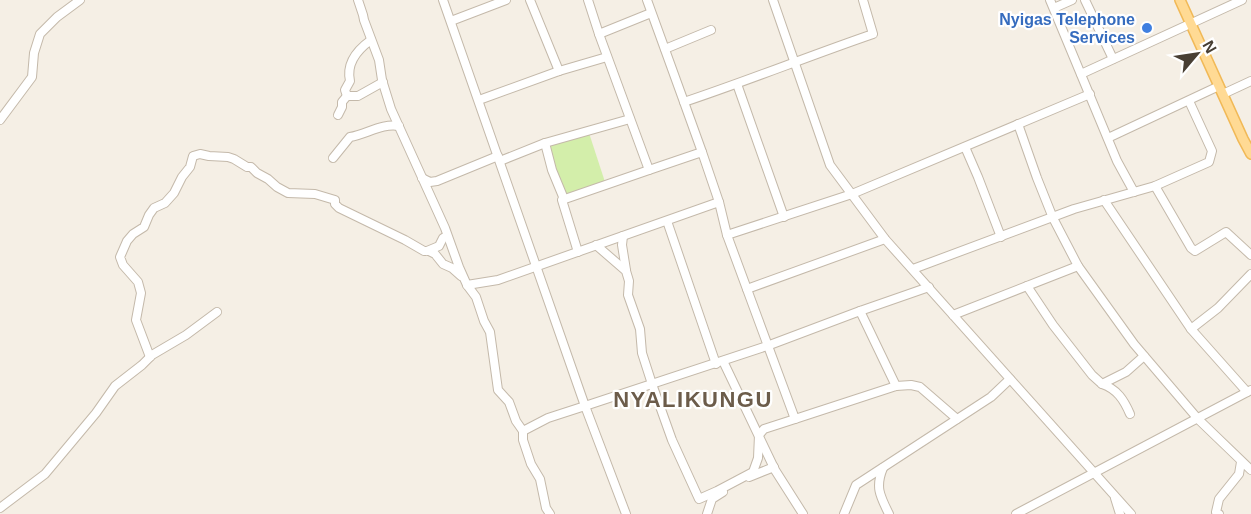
<svg xmlns="http://www.w3.org/2000/svg" width="1251" height="514" font-family="Arial,sans-serif">
  <style>
    .green { fill: #d3eeaa }
    .lines { fill: none; stroke-linecap: round; stroke-linejoin: round }
    .minor-casing { stroke: #c4b9aa; stroke-width: 10 }
    .major-casing { stroke: #f1b957; stroke-width: 12 }
    .minor { stroke: #fff; stroke-width: 8 }
    .major { stroke: #ffda94; stroke-width: 9 }
    .shop-dot { fill: #3f7fe0; stroke: #fff; stroke-width: 2 }
    .labels { text-anchor: middle; dominant-baseline: central; stroke-width: 4.5; stroke-linejoin: round; paint-order: stroke }
    .shop-label { font-size: 16px; font-weight: bold; fill: #366cbe; stroke: #fff; text-anchor: end }
    .district-label { font-size: 22px; font-weight: bold; letter-spacing: 1.5px; fill: #6c5c4a; stroke: #fff }
  </style>
  <rect width="100%" height="100%" fill="#f5efe5"/>
  <path class="green" d="M589,133L605,182L564,199L547,145Z"/>
  <g class="lines">
    <defs>
      <g id="minor">
        <path d="M358,0L363,15L364,20L379,60L382,80L391,109L445,228L459,267L467,285L476,297L484,321L490,332L498,390L509,402L516,421L523,431V440L531,464L540,479L546,508L550,514"/>
        <path d="M443,0L585,406L767,346L860,311L929,287"/>
        <path d="M530,0L559,71"/>
        <path d="M588,0L599,34L651,13"/>
        <path d="M647,0L684,102C747,81 809,56 873,34L863,0"/>
        <path d="M773,0L830,165L885,239L1131,514"/>
        <path d="M1050,0L1117,161L1134,192"/>
        <path d="M1085,0L1113,59"/>
        <path d="M1054,8L1072,0"/>
        <path d="M451,21L506,0"/>
        <path d="M599,34L649,170L702,152L719,202"/>
        <path d="M665,49L711,30"/>
        <path d="M1081,74L1242,0"/>
        <path d="M737,84L784,217"/>
        <path d="M1223,94L1251,81"/>
        <path d="M347,96L345,90L350,81C346,63 357,50 371,40"/>
        <path d="M479,100L559,71L607,57"/>
        <path d="M684,102L702,152"/>
        <path d="M338,115L342,107V102L347,96H358L383,82"/>
        <path d="M0,120L32,77L34,53L40,34L57,17L80,0"/>
        <path d="M1018,124L1037,178L1053,218L1078,266L1134,344L1198,419L1251,470"/>
        <path d="M1108,138L1219,86"/>
        <path d="M545,143L552,170L564,199"/>
        <path d="M965,147L978,177L1001,237"/>
        <path d="M333,158L350,137C367,134 382,123 399,126"/>
        <path d="M500,161L545,143L630,119"/>
        <path d="M422,178L430,182L437,181L498,156"/>
        <path d="M1155,186L1191,248L1195,251L1226,232L1251,255"/>
        <path d="M1104,200L1191,329L1247,392"/>
        <path d="M667,221L716,364"/>
        <path d="M727,235L852,194L1090,94"/>
        <path d="M623,236L622,245L626,270"/>
        <path d="M596,245L626,271L629,281L628,295L640,329L642,353L652,384L672,440L699,499L717,491L753,472L758,458L759,435L764,429L795,419"/>
        <path d="M427,251L439,246L443,238L447,236"/>
        <path d="M578,252L562,200L649,170"/>
        <path d="M913,269L1074,209L1155,186L1209,162L1212,151L1189,101"/>
        <path d="M467,285L498,280L719,202L727,235L795,419L896,386L911,385L920,387L957,419"/>
        <path d="M1027,286L1053,325L1092,375L1102,384L1126,372L1144,356"/>
        <path d="M747,289L885,239"/>
        <path d="M860,311L896,386"/>
        <path d="M953,315L1078,266"/>
        <path d="M1191,329L1218,308L1251,274"/>
        <path d="M150,357L136,320L141,293L138,282L123,265L120,257L127,241L133,234L144,227L149,215L154,208L165,203L174,193L182,177L190,167L193,156L200,154L209,156L228,157L234,159L247,167H251L257,173L268,179L277,187L288,193L315,194L335,200V204L339,208L405,240L424,251H429L435,254L443,264L452,268L461,276"/>
        <path d="M723,361L775,470L803,514"/>
        <path d="M1102,384C1117,389 1124,400 1130,414"/>
        <path d="M523,431L548,418L585,406L626,514"/>
        <path d="M883,468C875,487 880,496 889,514"/>
        <path d="M749,477L774,467"/>
        <path d="M1115,498L1120,514"/>
        <path d="M0,508L45,474L96,413L115,386L142,365L152,355L186,335L217,312"/>
        <path d="M707,514L712,499L723,492"/>
        <path d="M844,514L856,485L991,397L1010,379"/>
        <path d="M1016,514L1251,390"/>
        <path d="M1219,514L1216,512L1219,499L1239,474L1241,462"/>
      </g>
      <path id="major" d="M1180,0L1243,139L1251,154"/>
    </defs>
    <use href="#minor" class="minor-casing"/>
    <use href="#major" class="major-casing"/>
    <use href="#minor" class="minor"/>
    <use href="#major" class="major"/>
  </g>
  <circle class="shop-dot" cx="1147" cy="28" r="6"/>
  <g class="labels">
    <g class="shop-label">
      <text x="1135" y="19">Nyigas Telephone<tspan x="1135" dy="18">Services</tspan></text>
    </g>
    <g class="district-label">
      <text x="693" y="399">NYALIKUNGU</text>
    </g>
  </g>
  <g transform="translate(1197 54) rotate(61)" stroke="#ffffff" stroke-width="4.5" paint-order="stroke">
  <path d="M0-4.5L10 22L0 15L-10 22Z" fill="#483f34"/>
  <text y="-9" font-size="16" font-weight="bold" text-anchor="middle" fill="#483f34">N</text>
  </g>
</svg>
